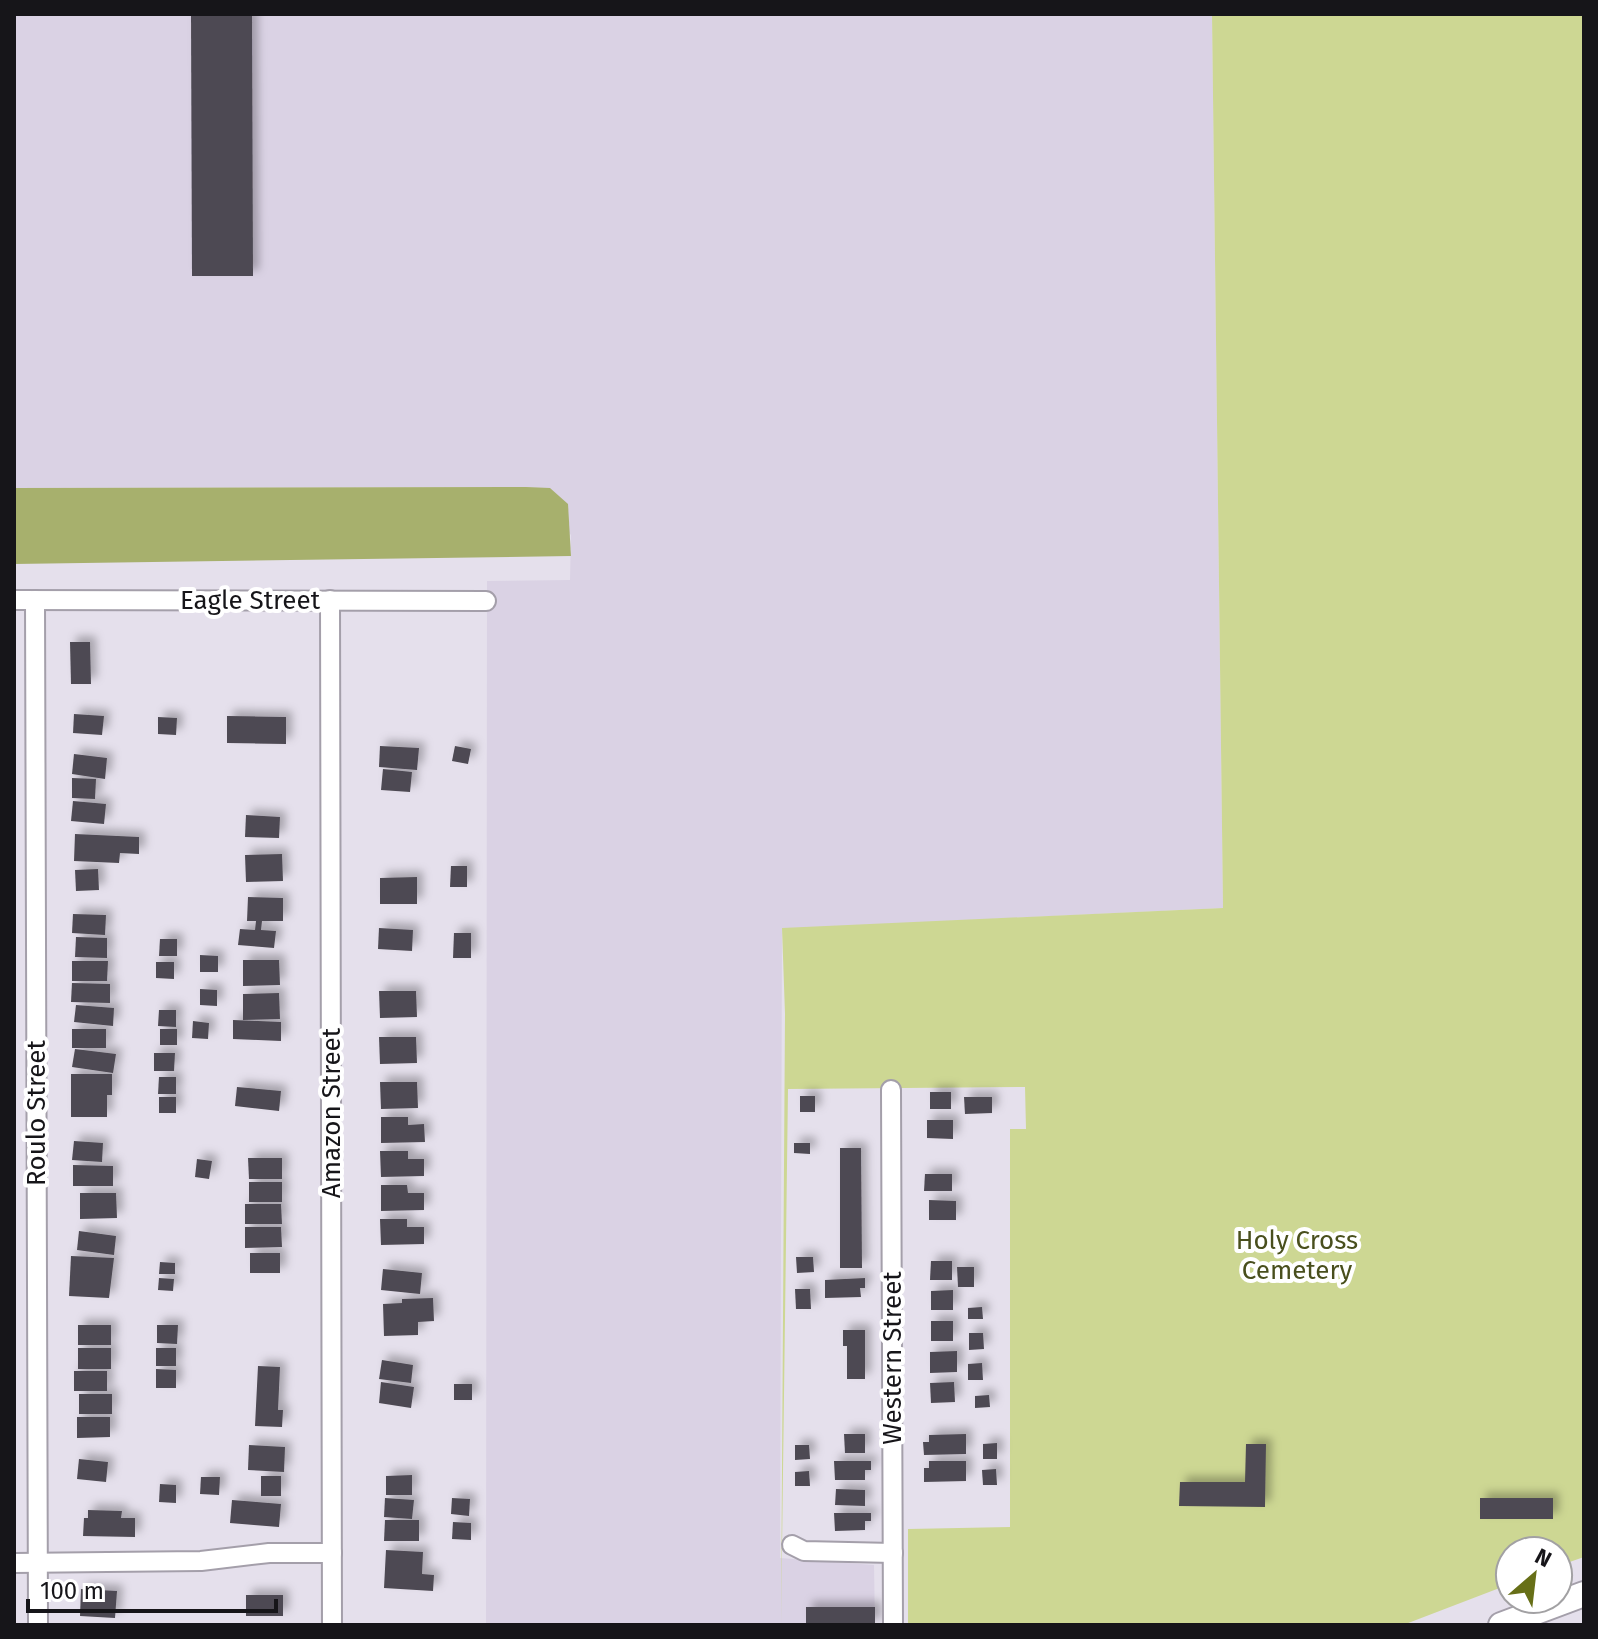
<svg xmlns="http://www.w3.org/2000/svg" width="1598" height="1639" font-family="'Fira Sans',sans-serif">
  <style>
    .built { fill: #dad2e4 }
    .green { fill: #cdd793 }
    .forest { fill: #a7b06d }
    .building { fill: #4d4952; filter: url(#shadow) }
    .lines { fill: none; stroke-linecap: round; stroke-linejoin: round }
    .minor-casing { stroke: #a49faa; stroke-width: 22 }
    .tertiary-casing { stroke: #a49faa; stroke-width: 28 }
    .minor { stroke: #fff; stroke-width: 18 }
    .tertiary { stroke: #fff; stroke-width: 24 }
    .labels { text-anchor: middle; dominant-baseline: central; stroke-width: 8; stroke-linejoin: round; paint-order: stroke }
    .street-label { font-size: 26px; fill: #161519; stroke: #fff }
    .park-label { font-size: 26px; fill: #494f1d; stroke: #fff }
  </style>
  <defs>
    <filter id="shadow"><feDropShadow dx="6" dy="-6" stdDeviation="4" flood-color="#0004"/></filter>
  </defs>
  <rect width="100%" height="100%" fill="#e5e0ec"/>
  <path class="built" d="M14,14H1212L1223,908L782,929L780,1558L874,1565L875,1625H486L487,581L570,580L571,535L526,487L14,488Z"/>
  <path class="green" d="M1212,14H1584V1557L1558,1566V1551H1510V1584L1403,1625H908V1529L1010,1527V1129H1026L1025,1087L788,1089L781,1625L785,1014L782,928L1223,908Z"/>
  <path class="forest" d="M526,487L550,488L568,504L571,556L14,564V488Z"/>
  <g class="building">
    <path d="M191,14H252L253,276H192Z"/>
    <path d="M70,642H90L91,684H71Z"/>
    <path d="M74,714L104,716L102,735L73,733Z"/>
    <path d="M227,716L286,717V744L227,743Z"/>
    <path d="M158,717L177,718L176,735L158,734Z"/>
    <path d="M380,746L419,748L417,770L379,767Z"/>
    <path d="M455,746L471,749L468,764L452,761Z"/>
    <path d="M74,754L107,758L105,779L72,774Z"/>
    <path d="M383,769L412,772L410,792L381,790Z"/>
    <path d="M72,778L96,779L95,799L72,798Z"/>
    <path d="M73,801L106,804L104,824L71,821Z"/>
    <path d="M246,815L280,817L279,838L245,837Z"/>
    <path d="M75,834L139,837V854L120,853L119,863L74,861Z"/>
    <path d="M282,854L283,881L246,882L245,855Z"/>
    <path d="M451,866H467V887H450Z"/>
    <path d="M98,869L99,890L76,891L75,870Z"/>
    <path d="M417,877V904H380V878Z"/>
    <path d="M248,897L283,898V921H262L261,930L276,931L274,948L238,945L240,929L255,930L256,921H247Z"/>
    <path d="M73,914L106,915L105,935L72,933Z"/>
    <path d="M379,928L413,930L412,951L378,949Z"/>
    <path d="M454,933H471V958H453Z"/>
    <path d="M76,937L107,938V958L75,957Z"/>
    <path d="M160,939H177V956H159Z"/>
    <path d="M200,955L218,956V972H200Z"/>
    <path d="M243,960H279L280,985L243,986Z"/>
    <path d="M72,961H108L107,981H72Z"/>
    <path d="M156,962H174V979L156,978Z"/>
    <path d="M72,983L110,984V1003L71,1002Z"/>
    <path d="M200,989L217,990V1006L200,1005Z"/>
    <path d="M379,991H416L417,1017L380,1018Z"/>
    <path d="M279,993L280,1019L243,1020V994Z"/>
    <path d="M76,1005L114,1008L113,1026L74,1022Z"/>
    <path d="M159,1010H176V1027L158,1026Z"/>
    <path d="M233,1020L281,1022V1041L233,1039Z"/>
    <path d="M193,1021L209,1023L208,1039L192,1038Z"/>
    <rect x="72" y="1029" width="34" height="19"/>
    <rect x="160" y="1029" width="17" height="16"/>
    <path d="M379,1037H416L417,1063L380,1064Z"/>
    <path d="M75,1049L116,1054L113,1073L72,1067Z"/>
    <path d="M154,1053H175L174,1071H154Z"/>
    <path d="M71,1074H112V1095H107V1117H71Z"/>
    <path d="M159,1077H176V1094H158Z"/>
    <path d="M380,1082H417L418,1108L381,1109Z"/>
    <path d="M237,1087L281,1091L279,1111L235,1106Z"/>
    <rect x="930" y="1092" width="21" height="17"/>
    <rect x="800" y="1096" width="15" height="16"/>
    <rect x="159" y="1097" width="17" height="16"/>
    <path d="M964,1097H992V1113L965,1114Z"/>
    <path d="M381,1117H408V1125L424,1124L425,1142L381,1143Z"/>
    <path d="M927,1120H953V1139L927,1138Z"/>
    <path d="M74,1141L103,1143L102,1162L72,1160Z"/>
    <path d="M794,1143H810V1154L794,1153Z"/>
    <path d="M840,1148H861L862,1268H840Z"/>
    <path d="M380,1151H408V1159H424V1176L381,1177Z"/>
    <path d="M248,1158H282V1179H249Z"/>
    <path d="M197,1159L212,1161L209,1179L195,1177Z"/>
    <path d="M73,1165L113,1166V1186H73Z"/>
    <path d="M925,1174H952V1191H924Z"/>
    <rect x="249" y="1182" width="33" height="20"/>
    <path d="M381,1185H407L408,1193H424V1210L381,1211Z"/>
    <path d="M80,1193H116L117,1218L80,1219Z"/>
    <path d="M929,1200L956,1201V1220H929Z"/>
    <path d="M245,1204H281L282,1224H245Z"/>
    <path d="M380,1219H407V1227H424V1244L381,1245Z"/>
    <path d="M245,1227H281L282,1247L245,1248Z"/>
    <path d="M79,1231L116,1236L114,1255L77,1250Z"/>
    <rect x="250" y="1253" width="30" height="20"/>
    <path d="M71,1256L114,1258L109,1298L69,1296Z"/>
    <path d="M796,1257H813L814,1272L797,1273Z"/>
    <path d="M931,1261H952V1280H930Z"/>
    <path d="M160,1262L175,1263V1274H159Z"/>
    <path d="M957,1267H974V1287H958Z"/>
    <path d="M383,1269L422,1273L420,1294L381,1290Z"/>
    <path d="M159,1278L174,1279L173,1291L158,1290Z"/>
    <path d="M865,1278V1288H860L861,1297L825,1298V1280Z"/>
    <path d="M795,1289H810L811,1309H796Z"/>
    <path d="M953,1290V1310H931V1291Z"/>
    <path d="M433,1298L434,1321L418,1322V1335L384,1336L383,1304L402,1303V1299Z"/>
    <path d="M982,1307L983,1319H968V1308Z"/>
    <rect x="931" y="1321" width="22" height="20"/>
    <rect x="78" y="1325" width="33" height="20"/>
    <path d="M157,1325H178L177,1344L157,1343Z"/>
    <path d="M843,1330H865V1379H847V1346H843Z"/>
    <path d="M969,1333H983L984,1349L969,1350Z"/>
    <rect x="78" y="1348" width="33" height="21"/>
    <rect x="156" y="1348" width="20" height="18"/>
    <path d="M957,1351V1372L930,1373V1352Z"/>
    <path d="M382,1360L413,1365L411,1383L379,1379Z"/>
    <path d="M982,1363L983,1380H968V1364Z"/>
    <path d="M258,1366L280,1367L278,1410H283L282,1427L255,1426Z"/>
    <path d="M156,1369L176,1370V1388H156Z"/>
    <rect x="74" y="1371" width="33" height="20"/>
    <path d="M381,1382L414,1387L411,1408L379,1403Z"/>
    <path d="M954,1382L955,1402L931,1403L930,1383Z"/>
    <rect x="454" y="1384" width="18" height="16"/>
    <rect x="79" y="1394" width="33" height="20"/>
    <path d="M989,1395L990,1407L975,1408V1396Z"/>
    <path d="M77,1417H110V1437L77,1438Z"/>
    <path d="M844,1434H865V1453H845Z"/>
    <path d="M966,1434V1454L924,1455L923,1442H929V1435Z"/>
    <path d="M997,1443V1459H983V1444Z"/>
    <path d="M1246,1444H1266L1265,1507L1179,1506L1180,1482H1245Z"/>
    <path d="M249,1445L285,1447L284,1472L248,1470Z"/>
    <path d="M795,1445H809L810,1459L795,1460Z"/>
    <path d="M79,1459L108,1462L106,1482L77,1479Z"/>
    <path d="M834,1461H871V1470H865V1480H835Z"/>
    <path d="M929,1461H966V1481L924,1482V1468H929Z"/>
    <path d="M996,1469L997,1485H983L982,1470Z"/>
    <path d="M809,1471L810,1486H795V1472Z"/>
    <path d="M412,1475V1495H386V1476Z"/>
    <rect x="261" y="1476" width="20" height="20"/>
    <path d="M201,1477H220L219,1495L200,1494Z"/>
    <path d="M160,1484L176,1485V1503L159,1502Z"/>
    <path d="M836,1489L865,1490V1506L835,1505Z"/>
    <path d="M385,1498L414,1500L412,1519L384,1517Z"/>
    <path d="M452,1498L470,1499L469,1516L451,1514Z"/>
    <rect x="1480" y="1498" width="73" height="21"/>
    <path d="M232,1500L281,1504L279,1527L230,1523Z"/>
    <path d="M88,1510L122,1511L121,1518H135V1537L83,1536L84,1518H88Z"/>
    <path d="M834,1513H871V1521H865V1530L835,1531Z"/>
    <path d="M385,1520H419V1541H384Z"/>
    <path d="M453,1522L471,1523V1540L452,1539Z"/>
    <path d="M386,1550L423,1552L422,1574L434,1575L433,1591L384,1588Z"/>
    <path d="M81,1589L117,1591L115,1618L80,1616Z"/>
    <rect x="246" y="1595" width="37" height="21"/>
    <rect x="806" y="1607" width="69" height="18"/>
  </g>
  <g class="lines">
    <defs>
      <g id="minor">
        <path d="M14,600L486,601"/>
        <path d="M35,600L38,1625"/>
        <path d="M330,600L332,1625"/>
        <path d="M891,1090L893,1625"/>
        <path d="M792,1545L804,1551L893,1553"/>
        <path d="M14,1563L201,1561L269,1553H332"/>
      </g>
      <path id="tertiary" d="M1501,1625L1584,1594"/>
    </defs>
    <use href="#minor" class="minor-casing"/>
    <use href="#tertiary" class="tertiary-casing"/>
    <use href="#minor" class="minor"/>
    <use href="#tertiary" class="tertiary"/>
  </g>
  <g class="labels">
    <g class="street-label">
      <text x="250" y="600">Eagle Street</text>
      <text transform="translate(36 1113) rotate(-90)">Roulo Street</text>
      <text transform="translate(331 1113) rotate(-90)">Amazon Street</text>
      <text transform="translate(892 1358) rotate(-90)">Western Street</text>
    </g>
    <g class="park-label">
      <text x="1297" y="1240">Holy Cross<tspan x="1297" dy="30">Cemetery</tspan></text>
    </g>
  </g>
  <rect width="1598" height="1639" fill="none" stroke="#161519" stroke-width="32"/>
  <g transform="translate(1534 1575) rotate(28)"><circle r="38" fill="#ffffff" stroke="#a2a1a3" stroke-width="2"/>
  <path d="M0-6L14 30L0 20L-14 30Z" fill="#676f17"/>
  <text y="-12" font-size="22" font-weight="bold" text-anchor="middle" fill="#161519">N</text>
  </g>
  <path d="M28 1599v12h248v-12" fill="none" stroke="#161519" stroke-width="4"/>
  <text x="40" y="1599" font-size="24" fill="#161519" stroke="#ffffff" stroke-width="6" paint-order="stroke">100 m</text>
</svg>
